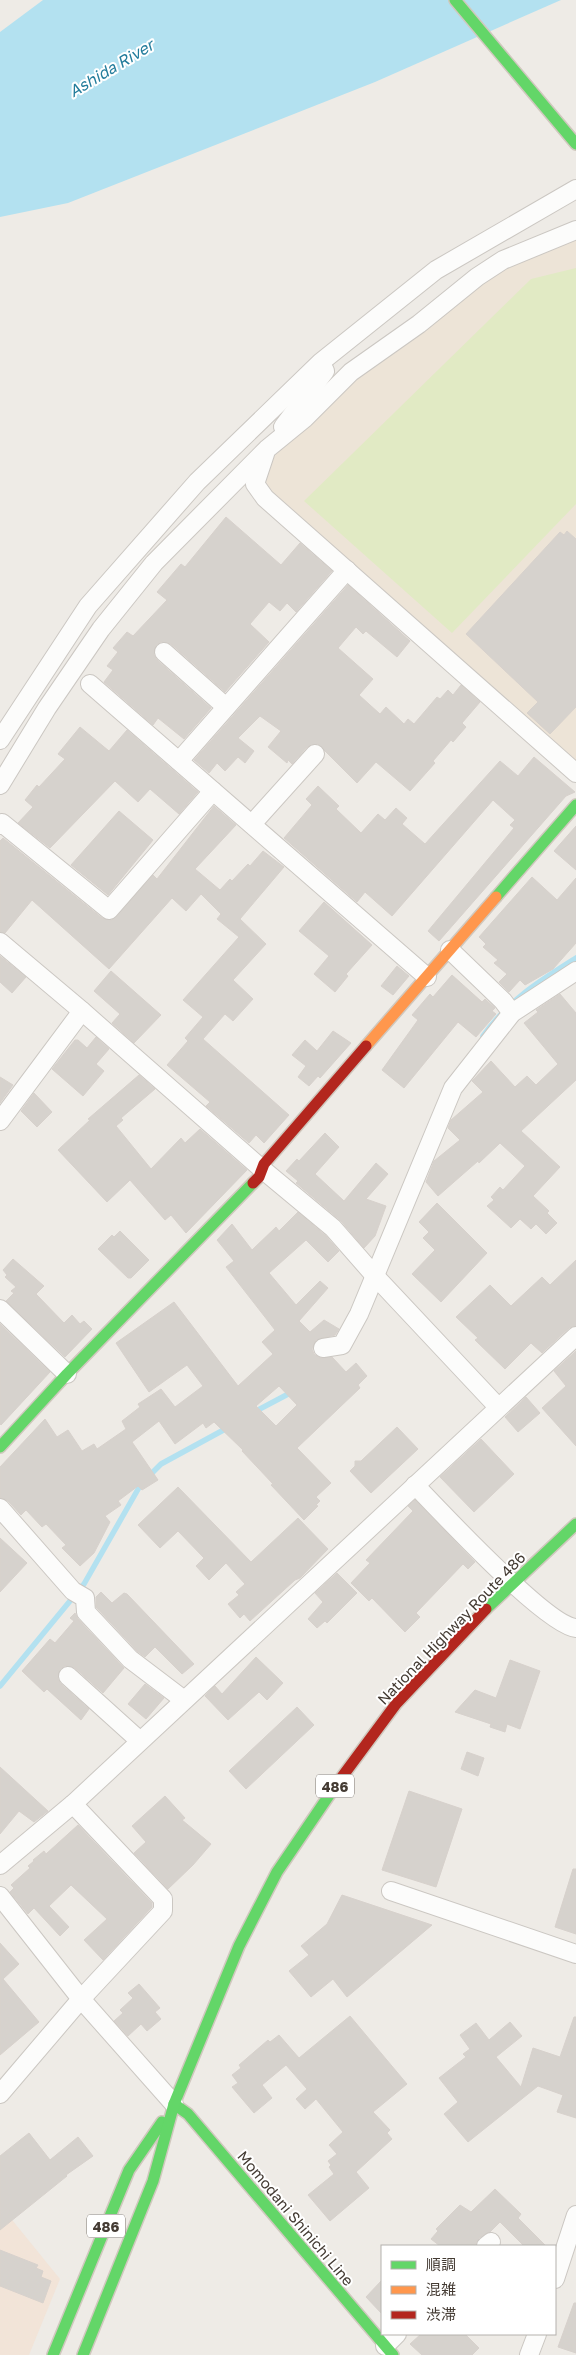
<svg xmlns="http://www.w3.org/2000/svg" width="576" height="2355" font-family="'Golos Text','Noto Sans JP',sans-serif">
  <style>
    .commercial { fill: #f2e4d8 }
    .education { fill: #ede4d7 }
    .green { fill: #e1eac4 }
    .water { fill: #b3e1f0 }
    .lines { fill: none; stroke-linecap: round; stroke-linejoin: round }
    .stream { stroke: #b3e1f0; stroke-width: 5.5 }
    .building { fill: #d6d2cd; stroke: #d7d1cc; fill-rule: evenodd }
    .street-casing { stroke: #cbc7c2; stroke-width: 20 }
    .fast-casing { stroke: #d0c8be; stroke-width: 14 }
    .slow-casing { stroke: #d0c8be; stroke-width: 14 }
    .jam-casing { stroke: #d0c8be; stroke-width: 14 }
    .street { stroke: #fcfcfb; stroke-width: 18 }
    .fast { stroke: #63d668; stroke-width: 11 }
    .slow { stroke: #ff974d; stroke-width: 11 }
    .jam { stroke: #b3261e; stroke-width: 11 }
    .labels { text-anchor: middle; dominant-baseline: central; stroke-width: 4; stroke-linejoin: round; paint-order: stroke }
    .shield { fill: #fff; stroke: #7c7670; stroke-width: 1 }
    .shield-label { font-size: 14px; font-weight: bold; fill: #443b33 }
    .street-label { font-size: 15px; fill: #443b33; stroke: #fff }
    .water-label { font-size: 16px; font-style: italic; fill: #247d9c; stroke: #fff }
  </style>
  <rect width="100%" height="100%" fill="#eeebe6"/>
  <path class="commercial" d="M0,2205L60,2279L29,2355H0Z"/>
  <path class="education" d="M576,238V763L266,490L267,463L350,385L488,276Z"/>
  <path class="green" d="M576,268V504L452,633L304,501L531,279Z"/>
  <path class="water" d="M43,0H561L375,82L68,203L0,217V32Z"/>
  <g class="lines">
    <g class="stream">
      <path d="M483,1036C510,999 538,982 576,958"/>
      <path d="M254,1412L292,1392"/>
      <path d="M0,1686L84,1584L141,1484L161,1464L229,1427"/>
    </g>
  </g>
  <g class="building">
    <path d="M226,517L281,565L300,543L332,571L296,612L287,603L280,611L269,602L250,624L269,642L225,692L171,644L161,642L156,645L154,655L157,660L211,708L184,739L158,718L153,725L104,682L113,670L107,666L118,652L113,648L127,632L133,636L167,600L157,592L181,564L185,567Z"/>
    <path d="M567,531L576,539V707L550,734L527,713L538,702L466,634L560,532L564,535Z"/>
    <path d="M348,585L410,641L397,657L366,631L363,634L356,627L338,648L373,679L359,695L380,714L386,707L404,724L408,719L414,724L437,697L440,699L448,690L453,695L461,685L480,702L462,723L466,727L453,742L451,740L433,761L435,763L410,791L376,762L357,783L318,744L307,747L292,764L288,760L287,763L268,747L281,731L260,716L238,738L254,751L245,763L238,757L225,771L217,763L209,773L194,760Z"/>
    <path d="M80,727L109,751L127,730L198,792L179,814L150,789L138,802L115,781L50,848L18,823L33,807L25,800L37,785L39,787L65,759L58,754Z"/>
    <path d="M534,757L575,792L566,796L439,941L428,931L514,828L510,825L515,820L493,800L392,916L365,892L357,902L284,838L312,805L306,799L318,786L339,806L336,809L361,833L378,814L385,820L396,808L407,818L402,824L425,844L500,761L518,776Z"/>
    <path d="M214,806L236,825L195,869L220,890L230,879L232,881L248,864L250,866L263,851L284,867L240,919L266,944L233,980L253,999L233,1021L225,1014L203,1039L289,1115L264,1143L256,1135L249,1143L206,1106L210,1102L167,1065L188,1041L185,1038L203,1017L183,1000L239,937L217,919L221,914L201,894L186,911L172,898L109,969L32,900L5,933L0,932V841L3,838L102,918L112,920L153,875L157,879Z"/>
    <path d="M119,811L153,840L108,895L71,865Z"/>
    <path d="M576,826V870L554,851Z"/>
    <path d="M532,877L557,900L576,878V943L553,969L525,985L520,980L509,992L499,982L507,974L494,963L498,960L483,947L486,944L479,937Z"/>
    <path d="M324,902L372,945L346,974L348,976L335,992L314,974L329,956L299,931Z"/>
    <path d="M0,956L26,977L12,993L0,982Z"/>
    <path d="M397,966L409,976L393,995L381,986Z"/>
    <path d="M111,971L161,1015L134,1043L112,1023L120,1014L94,991Z"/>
    <path d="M452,975L482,1002L485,999L495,1008L492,1011L496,1014L476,1037L458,1022L404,1088L382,1070L418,1020L412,1015L430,994L433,997Z"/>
    <path d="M560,994L576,1013V1080L521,1131L560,1167L533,1196L549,1211L547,1213L557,1223L546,1234L536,1224L531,1229L520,1219L511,1228L487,1206L494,1200L491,1197L500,1187L503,1190L525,1166L500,1143L479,1163L478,1161L438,1196L426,1182L434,1161L460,1140L448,1128L451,1120L483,1092L472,1081L491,1061L515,1087L527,1076L536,1085L558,1064L524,1023L538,1012L536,1010Z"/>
    <path d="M333,1031L351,1043L320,1078L318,1076L309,1086L298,1077L306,1066L292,1055L305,1040L317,1051Z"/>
    <path d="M96,1037L109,1049L96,1064L104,1071L83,1096L52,1069L75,1040H78L87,1048Z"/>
    <path d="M139,1075L155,1089L121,1118L123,1120L116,1126L151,1169L181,1138L185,1143L200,1129L247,1170L186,1233L171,1215L165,1220L130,1180L107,1202L58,1150L90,1120L88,1119Z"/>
    <path d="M0,1077L13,1085L0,1103Z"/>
    <path d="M34,1093L52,1112L37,1127L21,1111Z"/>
    <path d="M325,1133L339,1147L315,1174L344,1201L376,1163L388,1174L366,1199L386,1206L375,1236L364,1248L341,1221L296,1183L298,1181L286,1171L297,1159L299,1161Z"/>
    <path d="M437,1203L487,1253L441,1302L412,1274L435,1250L423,1238L429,1232L419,1222Z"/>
    <path d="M298,1212L326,1236L339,1251L328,1262L306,1240L269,1273L296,1305L320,1281L328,1288L299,1321L310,1332L324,1320L339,1329L335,1335L316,1340L312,1349L314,1354L320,1358L332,1357L346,1372L356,1363L367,1376L358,1385L360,1388L297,1448L331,1483L316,1497L320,1501L316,1505L318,1506L304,1520L271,1485L273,1484L242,1451L243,1450L214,1422L206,1428L203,1423L175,1444L159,1421L132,1442L158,1480L142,1490L138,1486L118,1501L121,1505L105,1516L110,1522L94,1553L80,1566L62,1548L66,1545L46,1524L42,1527L26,1510L21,1515L8,1501L0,1498V1467L45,1419L57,1437L68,1430L82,1451L94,1444L97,1449L126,1429L122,1421L140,1407L138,1404L161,1389L175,1407L203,1386L187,1365L149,1392L116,1343L174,1302L238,1386L273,1354L262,1342L275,1330L226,1267L234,1261L217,1240L232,1224L252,1250L276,1227L279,1231ZM279,1386L297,1405L276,1426L256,1406Z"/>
    <path d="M120,1231L149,1260L131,1278H128L98,1249L112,1235L114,1237Z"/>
    <path d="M13,1259L44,1286L36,1294L64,1323L72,1315L80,1324L84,1321L92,1329L65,1357L6,1301L14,1293L11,1291L16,1287L5,1277L7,1275L3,1270Z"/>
    <path d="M576,1260V1326L569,1328L542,1353L531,1343L505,1369L475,1340L478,1338L456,1317L490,1285L511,1306L542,1277L550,1285Z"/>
    <path d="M0,1324L50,1372L1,1425L0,1424Z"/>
    <path d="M576,1351V1446L542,1408L566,1386L554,1371Z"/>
    <path d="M526,1397L540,1413L518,1432L505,1417Z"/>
    <path d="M397,1427L418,1449L371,1493L350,1471L355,1466V1461H361Z"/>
    <path d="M481,1439L514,1474L474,1512L440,1477Z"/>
    <path d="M178,1487L251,1562L298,1518L328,1549L300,1578L295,1580L250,1621L244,1614L240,1618L228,1604L239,1595L236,1592L245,1584L226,1563L209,1580L196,1566L204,1558L178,1531L160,1548L138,1525Z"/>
    <path d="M415,1500L475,1562L468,1569L463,1564L416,1613L420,1617L405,1632L372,1598L369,1601L351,1583L370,1563L366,1560L413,1511L408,1506Z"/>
    <path d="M0,1538L27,1563L0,1592Z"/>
    <path d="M337,1573L357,1593L327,1623L325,1621L317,1628L308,1619L323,1602L315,1593Z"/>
    <path d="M101,1592L112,1603L124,1593L127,1594L194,1664L182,1674L155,1647L145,1657L137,1651L96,1607V1597Z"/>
    <path d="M75,1613L78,1619L124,1668L103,1693L75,1668L65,1666L60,1669L58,1679L61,1684L89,1709L81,1720L47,1689L44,1692L22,1671L50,1639L55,1643L74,1621L70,1618Z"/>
    <path d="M256,1657L283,1683L267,1700L259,1692L228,1720L205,1696L215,1686L222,1694Z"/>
    <path d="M510,1660L540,1671L520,1729L507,1724L505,1732L490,1727L491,1724L455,1712L475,1690L496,1698Z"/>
    <path d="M145,1684L164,1698L146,1719L128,1704Z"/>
    <path d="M297,1707L314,1725L246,1789L229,1771Z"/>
    <path d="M467,1752L484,1758L478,1776L461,1769Z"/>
    <path d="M0,1767L48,1811L34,1822L19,1811L0,1834Z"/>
    <path d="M409,1791L462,1809L436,1887L382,1870Z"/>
    <path d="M165,1796L185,1818L182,1820L211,1844L193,1865L168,1889L134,1853L146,1842L132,1826Z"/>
    <path d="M78,1825L152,1903V1907L103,1960L84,1940L107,1919L71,1885L49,1906L69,1927L60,1936L34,1908L28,1914L10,1892L14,1888L11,1885L30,1868L28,1866L34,1861L33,1860L44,1851L46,1854Z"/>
    <path d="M573,1869H576V1934L555,1927Z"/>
    <path d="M342,1895L432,1925L347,1997L333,1979L311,1997L289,1971L309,1955L301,1946L327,1924Z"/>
    <path d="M0,1943L19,1964L3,1979L39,2022L0,2055Z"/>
    <path d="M139,1984L160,2008L155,2012L161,2019L147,2031L141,2024L128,2036L114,2021L123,2013L120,2010L133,1998L128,1993Z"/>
    <path d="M350,2016L407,2084L373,2112L390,2130L387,2133L392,2139L356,2172L369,2188L330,2221L308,2195L334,2174L329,2167L331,2165L328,2161L337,2154L329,2145L343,2132L316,2099L305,2109L296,2099L307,2089L286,2065L262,2085L272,2098L254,2113L232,2087L238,2083L232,2075L241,2068L239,2065L268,2040L270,2042L279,2035L299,2058Z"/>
    <path d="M574,2017H576V2118L557,2112L563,2095L538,2086L468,2142L444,2114L458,2102L439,2078L466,2057L463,2054L470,2049L460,2035L476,2023L489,2040L510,2022L522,2036L496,2057L521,2087L533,2048L560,2057Z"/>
    <path d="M29,2133L50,2160L78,2137L93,2156L66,2175L67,2176L0,2230V2156Z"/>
    <path d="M495,2189L521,2214L518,2218L546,2246H524L500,2222L490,2232L479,2238L476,2246H440L431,2239L438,2231L436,2229L460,2205L471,2212Z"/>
    <path d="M0,2250L38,2265L36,2268L43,2271L41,2277L51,2281L43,2303L0,2286Z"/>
    <path d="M382,2280V2314L366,2297Z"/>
    <path d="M574,2303H576V2353L558,2347Z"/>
    <path d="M421,2334H465L479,2348L472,2355H422L410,2344Z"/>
  </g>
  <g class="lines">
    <defs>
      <g id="street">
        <path d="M283,427L325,371L322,365"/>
        <path d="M265,454L255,484L265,498L576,773"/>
        <path d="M164,652L226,707"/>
        <path d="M90,684L427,977"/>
        <path d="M0,740L88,606L197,482L321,362L436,270L576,189"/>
        <path d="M179,761L347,570"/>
        <path d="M0,785L47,708L101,629L154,563L267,449L305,418L351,372L419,324L477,277L503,260L576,230"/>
        <path d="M252,824L315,754"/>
        <path d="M0,825L2,823L109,910L213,791"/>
        <path d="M0,942L82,1011L262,1169L333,1228L375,1276L498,1407"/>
        <path d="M450,950L503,1001L512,1013"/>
        <path d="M0,1121L82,1011"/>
        <path d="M0,1309L67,1374"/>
        <path d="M323,1348L342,1345L359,1314L453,1088L512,1013L576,971"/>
        <path d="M415,1485C440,1511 547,1626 576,1628"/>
        <path d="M0,1508L73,1591L85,1598L86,1612L130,1659L184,1700"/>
        <path d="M68,1676L140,1741"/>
        <path d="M0,1865L73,1804L576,1336"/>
        <path d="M391,1891L576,1954"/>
        <path d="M0,1896L81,1999L174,2104"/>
        <path d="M0,2094L81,1999L163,1911V1899L73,1804"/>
        <path d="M486,2246L491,2242"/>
        <path d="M555,2279L576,2215"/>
        <path d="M385,2346L397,2334"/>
        <path d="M529,2355L537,2334"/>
      </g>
      <g id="fast">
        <path d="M455,0L576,144"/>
        <path d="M496,897L576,805"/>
        <path d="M0,1447L67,1374L253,1183"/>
        <path d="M486,1609L576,1524"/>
        <path d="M174,2104L188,2114L393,2355"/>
        <path d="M53,2355L129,2170L162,2122"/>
        <path d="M83,2355L153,2181L174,2104L239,1946L277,1872L336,1785"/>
      </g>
      <path id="slow" d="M366,1046L496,897"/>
      <g id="jam">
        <path d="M253,1183L259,1177L264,1164L366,1046"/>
        <path d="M336,1785L396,1704L486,1609"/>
      </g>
    </defs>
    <use href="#street" class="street-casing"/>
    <use href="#fast" class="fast-casing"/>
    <use href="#slow" class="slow-casing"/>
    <use href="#jam" class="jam-casing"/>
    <use href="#street" class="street"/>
    <use href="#fast" class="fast"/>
    <use href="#slow" class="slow"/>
    <use href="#jam" class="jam"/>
  </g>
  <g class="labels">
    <g class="shield">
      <rect x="316" y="1774.5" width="38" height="23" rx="4"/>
      <rect x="87" y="2214.5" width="38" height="23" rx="4"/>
    </g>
    <g class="shield-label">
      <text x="335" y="1786">486</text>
      <text x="106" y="2226">486</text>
    </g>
    <g class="street-label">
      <text transform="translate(451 1628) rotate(-46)">National Highway Route 486</text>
      <text transform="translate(296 2218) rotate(50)">Momodani Shinichi Line</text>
    </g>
    <g class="water-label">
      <text transform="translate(111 68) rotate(-31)">Ashida River</text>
    </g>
  </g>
  <rect x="381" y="2245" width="175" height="90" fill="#ffffff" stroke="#b4b1ad"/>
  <rect x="391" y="2261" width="25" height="8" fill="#63d668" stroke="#b4b1ad"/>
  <text x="426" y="2270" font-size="15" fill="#443b33">順調</text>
  <rect x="391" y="2286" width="25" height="8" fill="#ff974d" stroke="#b4b1ad"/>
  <text x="426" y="2295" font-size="15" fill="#443b33">混雑</text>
  <rect x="391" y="2311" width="25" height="8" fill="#b3261e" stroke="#b4b1ad"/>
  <text x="426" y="2320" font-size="15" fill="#443b33">渋滞</text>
</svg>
